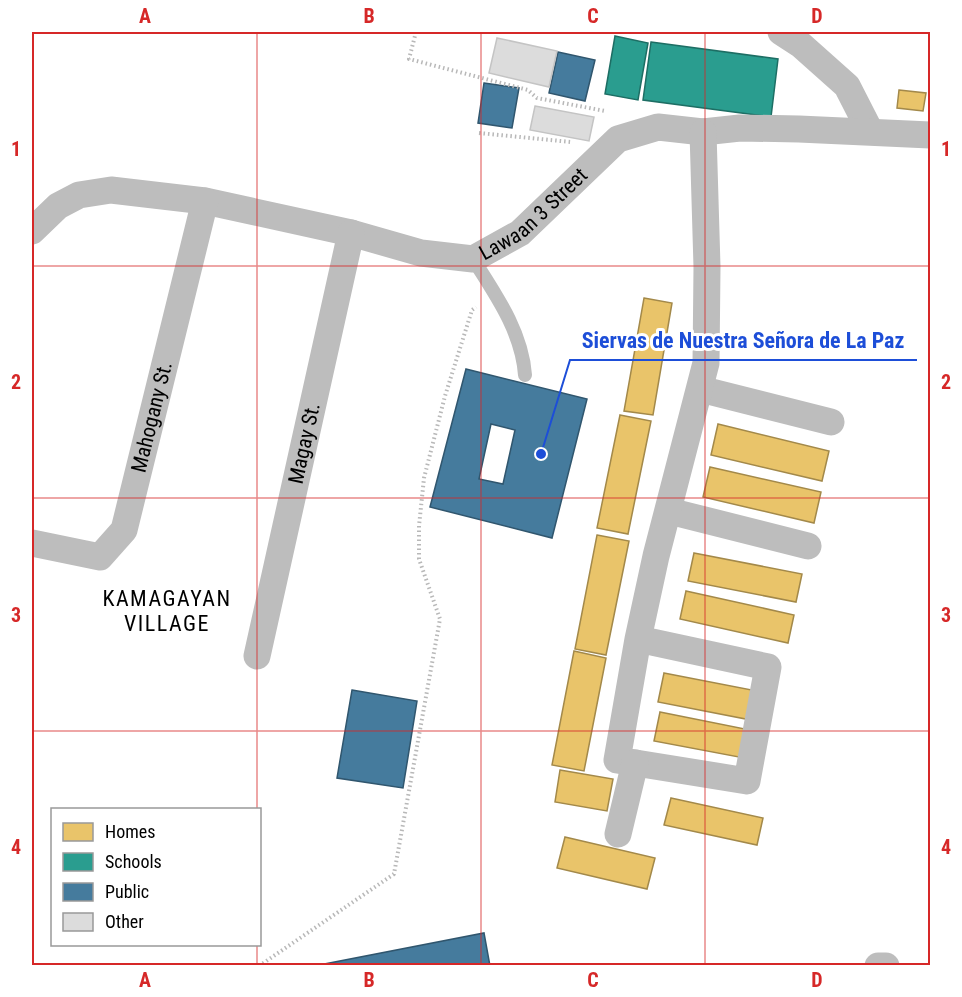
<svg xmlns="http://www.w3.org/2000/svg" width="962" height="997" font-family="'Roboto Condensed',sans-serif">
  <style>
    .homes { fill: #e9c46a; stroke: #a3894a; stroke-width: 1.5 }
    .schools { fill: #2a9d8f; stroke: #1d6e64; stroke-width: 1.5 }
    .public { fill: #457b9d; stroke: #30566e; stroke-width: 1.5; fill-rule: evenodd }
    .building { fill: #dcdcdc; stroke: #c4c4c4; stroke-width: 1.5 }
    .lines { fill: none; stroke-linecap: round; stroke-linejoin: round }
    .path { stroke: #b8b8b8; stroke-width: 4; stroke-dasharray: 1.5 3; stroke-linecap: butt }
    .lane { stroke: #bdbdbd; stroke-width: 14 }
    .street { stroke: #bdbdbd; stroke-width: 27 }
    .grid { fill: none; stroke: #d62828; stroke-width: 1.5; stroke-opacity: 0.55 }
    .labels { text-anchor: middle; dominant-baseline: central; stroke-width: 6; stroke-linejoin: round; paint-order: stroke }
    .street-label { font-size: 21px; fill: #000; stroke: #fff }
    .neighbourhood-label { font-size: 22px; letter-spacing: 1.5px; fill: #000; stroke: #fff }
    .leader { fill: none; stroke: #1d4ed8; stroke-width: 2 }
    .callout-dot { fill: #1d4ed8; stroke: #fff; stroke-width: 2 }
    .callout-label { font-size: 22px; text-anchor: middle; font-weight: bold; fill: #1d4ed8; stroke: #fff; stroke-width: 6; stroke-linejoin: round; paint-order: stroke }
    .neatline { fill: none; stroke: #d62828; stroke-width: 2 }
    .grid-label { font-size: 20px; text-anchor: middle; font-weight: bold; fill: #d62828 }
  </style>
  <rect width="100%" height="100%" fill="#fff"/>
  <g class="homes">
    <path d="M899,90L926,93L923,111L897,108Z"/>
    <path d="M644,298L672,303L653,415L624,411Z"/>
    <path d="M620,415L651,421L628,534L597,528Z"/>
    <path d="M718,424L829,451L822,481L711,455Z"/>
    <path d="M710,467L821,492L814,523L703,497Z"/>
    <path d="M597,535L629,541L606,655L575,649Z"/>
    <path d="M694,553L802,574L796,602L688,581Z"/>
    <path d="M686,591L794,615L788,643L680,619Z"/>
    <path d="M574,651L606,658L584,771L552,765Z"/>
    <path d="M664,673L757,691L751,720L658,702Z"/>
    <path d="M660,712L750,730L744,758L654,741Z"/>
    <path d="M560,770L613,779L607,811L555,802Z"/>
    <path d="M671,798L763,818L757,845L664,825Z"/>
    <path d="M565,837L655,858L647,889L557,868Z"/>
  </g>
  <g class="schools">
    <path d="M615,36L648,43L638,100L605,94Z"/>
    <path d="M651,42L778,59L771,117L643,100Z"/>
  </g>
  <g class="public">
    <path d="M558,52L595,60L585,101L549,93Z"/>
    <path d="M484,83L519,88L512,128L478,123Z"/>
    <path d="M466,369L587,399L552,538L430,507ZM491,424L515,430L503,484L479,479Z"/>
    <path d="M352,690L417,701L403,788L337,778Z"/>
    <path d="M484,933L490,966H314Z"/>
  </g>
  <g class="building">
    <path d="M497,38L557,51L549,87L489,73Z"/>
    <path d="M535,106L594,117L589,141L530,130Z"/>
  </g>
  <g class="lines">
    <g class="path">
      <path d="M416,32L409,59L528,90L537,98L605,111"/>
      <path d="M479,133L571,142"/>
      <path d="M259,966L394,874L440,619L419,559V526L424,478L445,396L472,310L476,307"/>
    </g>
    <path class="lane" d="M473,259C496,295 522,332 525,375"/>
    <g class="street">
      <path d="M781,32L801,45L847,86L870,131"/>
      <path id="s1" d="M32,231L58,206L79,195L111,190L205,201L351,233L421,253L473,259L520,233L618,139L658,127L703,132L740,128L799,129L930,135"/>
      <path d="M700,389L831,422"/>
      <path d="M669,511L808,546"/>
      <path id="s2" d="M32,543L100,557L124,530L205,201"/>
      <path d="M638,639L768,667L747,781L617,760L638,639L656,556L706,363L707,267L703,132"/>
      <path id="s3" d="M257,656L351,233"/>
      <path d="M618,834L635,763"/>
      <path d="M878,966H886"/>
    </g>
  </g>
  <path class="grid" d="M257,32V810M481,32V966M705,32V966M32,266H930M32,498H930M32,731H930M257,944V966"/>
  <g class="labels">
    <g class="street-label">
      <text stroke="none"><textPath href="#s1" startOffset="537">Lawaan 3 Street</textPath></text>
      <text stroke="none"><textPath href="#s2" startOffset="222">Mahogany St.</textPath></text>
      <text stroke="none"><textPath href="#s3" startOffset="218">Magay St.</textPath></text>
    </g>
    <g class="neighbourhood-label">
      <text x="167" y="598">KAMAGAYAN<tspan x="167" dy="25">VILLAGE</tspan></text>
    </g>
  </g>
  <path class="leader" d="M541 454L570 360H917"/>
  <circle class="callout-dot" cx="541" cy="454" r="6"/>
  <g class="callout-label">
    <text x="743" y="348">Siervas de Nuestra Señora de La Paz</text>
  </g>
  <rect width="962" height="997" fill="none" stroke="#ffffff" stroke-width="66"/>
  <rect x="51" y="808" width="210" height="138" fill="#ffffff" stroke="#999999" stroke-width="1.5"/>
  <rect x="63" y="823" width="30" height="18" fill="#e9c46a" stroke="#999999" stroke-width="1.5"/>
  <text x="105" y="838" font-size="18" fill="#000000">Homes</text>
  <rect x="63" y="853" width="30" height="18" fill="#2a9d8f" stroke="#999999" stroke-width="1.5"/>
  <text x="105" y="868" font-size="18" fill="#000000">Schools</text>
  <rect x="63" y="883" width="30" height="18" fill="#457b9d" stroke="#999999" stroke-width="1.5"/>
  <text x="105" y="898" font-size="18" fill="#000000">Public</text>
  <rect x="63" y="913" width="30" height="18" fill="#dcdcdc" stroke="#999999" stroke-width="1.5"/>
  <text x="105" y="928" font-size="18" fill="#000000">Other</text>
  <rect x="33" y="33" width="896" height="931" class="neatline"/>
  <g class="grid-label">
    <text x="145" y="23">A</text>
    <text x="369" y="23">B</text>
    <text x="593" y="23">C</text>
    <text x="817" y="23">D</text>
    <text x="16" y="156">1</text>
    <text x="946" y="156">1</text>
    <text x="16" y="389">2</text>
    <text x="946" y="389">2</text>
    <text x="16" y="622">3</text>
    <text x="946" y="622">3</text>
    <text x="16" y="854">4</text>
    <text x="946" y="854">4</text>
    <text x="145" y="987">A</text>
    <text x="369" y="987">B</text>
    <text x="593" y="987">C</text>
    <text x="817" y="987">D</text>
  </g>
</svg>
